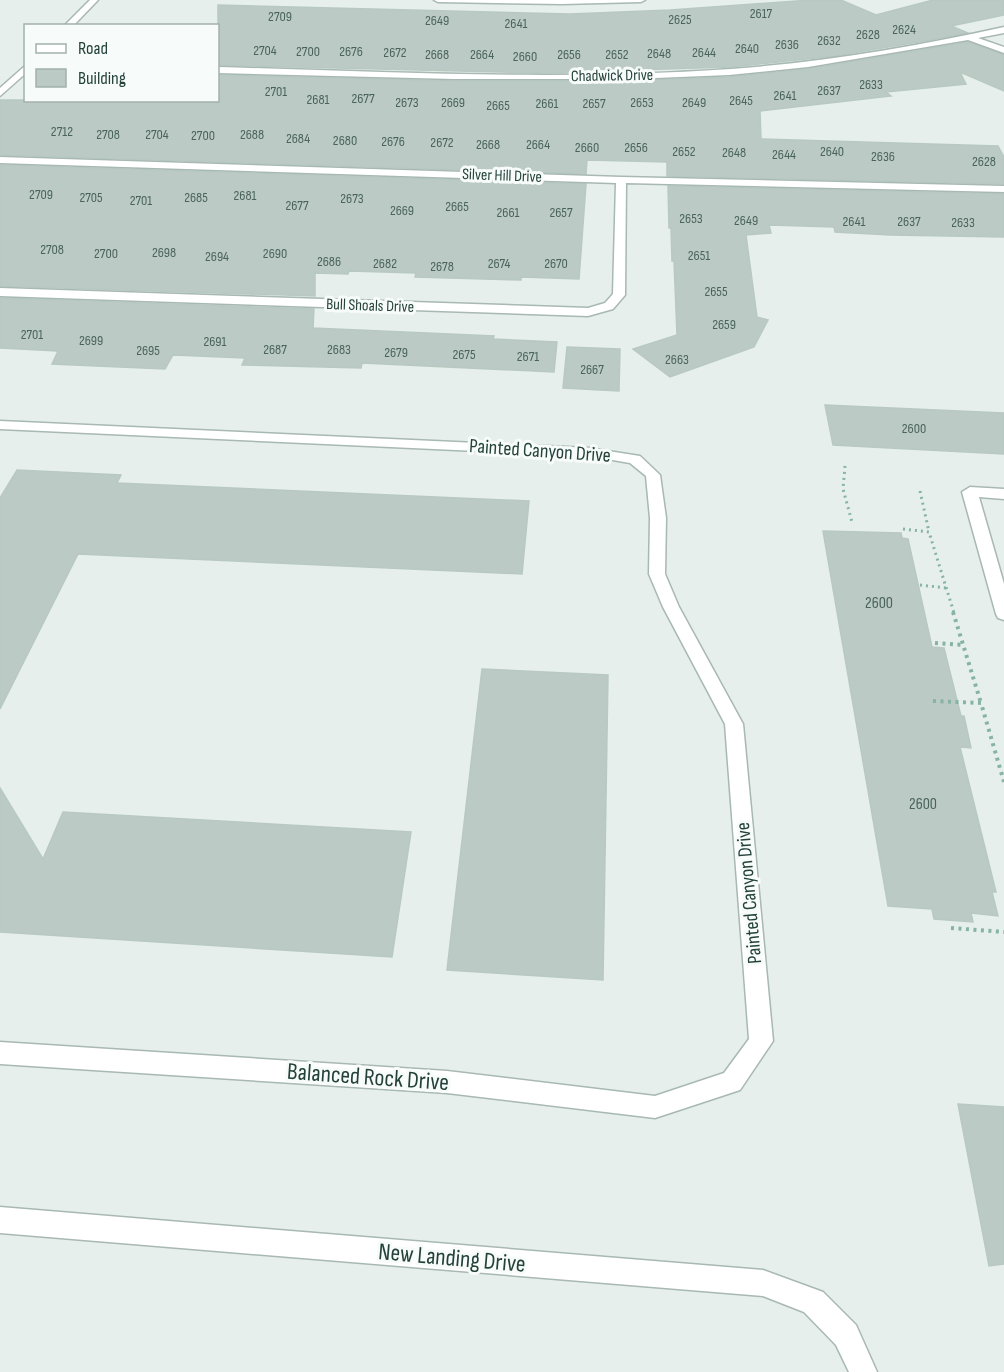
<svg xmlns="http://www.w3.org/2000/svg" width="1004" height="1372" font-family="'Sofia Sans Condensed',sans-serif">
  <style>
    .building { fill: #bbcac4; stroke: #b8c9c2; stroke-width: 1.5 }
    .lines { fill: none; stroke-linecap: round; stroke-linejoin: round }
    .minor-casing { stroke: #a8b8b2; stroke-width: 3 }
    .path-far1 { stroke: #86b3a5; stroke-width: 3; stroke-dasharray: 2 4; stroke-linecap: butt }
    .path { stroke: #86b3a5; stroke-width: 4; stroke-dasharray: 3 4.5; stroke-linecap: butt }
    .minor { fill: #fff; fill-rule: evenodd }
    .labels { text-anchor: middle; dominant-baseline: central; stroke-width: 6; stroke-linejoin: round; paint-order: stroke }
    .far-number-label { font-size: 14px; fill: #4a645c }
    .far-street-label { font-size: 16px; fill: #24423a; stroke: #f7fbf9 }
    .number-label { font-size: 16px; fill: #4a645c }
    .street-label { font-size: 20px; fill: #24423a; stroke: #f7fbf9 }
    .near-street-label { font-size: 24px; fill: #24423a; stroke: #f7fbf9 }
  </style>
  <rect width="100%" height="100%" fill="#e6efeb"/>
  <g class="building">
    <path d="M811,0H841L876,15L933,0H1004V15L951,26L968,33L936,39L834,56L731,67L538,73L218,65V5L570,14L670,10Z"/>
    <path d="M968,42L1004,55V91L960,72L966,84L886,92L891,96L760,111L761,139L998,146L1004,157V184L667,176V162L587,160L586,174L0,155V100H218V75L454,81H631L729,77L808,69Z"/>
    <path d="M0,165L586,184L579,279L521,277V280L415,277L416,273L349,271L348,274L315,273V296L0,286Z"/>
    <path d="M668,186L1004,194V237L890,235L835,232L834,227L769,225L771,233L746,235L757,317L768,320L754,347L670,377L633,349L677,335L674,261H672L671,228H669Z"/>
    <path d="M0,298L314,309L313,328L494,336L493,339L557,342L554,372L362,363L361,368L242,365L245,358L173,355L165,369L52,364L58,351L0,348Z"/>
    <path d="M567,347L620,349L619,391L563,388Z"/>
    <path d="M825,405L1004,413V454L833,445Z"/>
    <path d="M17,470L121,475L117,483L529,501L522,574L78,554L0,709V498Z"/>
    <path d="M823,531L901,533L902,538L908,539L932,647L944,648L961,716H964L971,748L960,747L996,892H992L998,916L971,913L973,922L934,919L932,909L888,906Z"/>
    <path d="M482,669L608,675L603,980L447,970Z"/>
    <path d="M0,788L43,859L63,812L411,832L392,957L0,932Z"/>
    <path d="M958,1104L1004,1107V1264L989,1266Z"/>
  </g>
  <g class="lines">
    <defs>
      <g id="minor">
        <path d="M90,0H98L73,26H64Z"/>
        <path d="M434,0H645L641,2L562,4L438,2Z"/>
        <path d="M1004,27V33L978,38L1004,47V53L968,40L808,67L729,75L631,79H454L218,73V67C388,72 560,81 731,69C823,62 914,47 1004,27Z"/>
        <path d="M26,65V73L0,96V88Z"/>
        <path d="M0,157L621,177L1004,186V192L626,183L625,295L613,309L588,316L0,296V288L588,308L605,303L613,294L616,183L0,163Z"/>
        <path d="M0,421L589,448L640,456L660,475L666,518L665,574L679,607L743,724L773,1041L740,1090L655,1118L447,1093L0,1064V1042L447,1071L655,1096L724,1073L749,1039L725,724L663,607L649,574L650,518L646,476L630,463L589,456L0,429Z"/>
        <path d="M970,487L1004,489V499L979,497L1004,584V620L998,618L996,614L962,492Z"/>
        <path d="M0,1207L763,1270L823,1292L856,1325L877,1372H849L836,1345L804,1312L763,1296L0,1233Z"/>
      </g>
    </defs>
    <use href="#minor" class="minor-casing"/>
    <g class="path-far1">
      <path d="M845,466L843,489L852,522"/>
      <path d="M920,491L929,532"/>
      <path d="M903,529L929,532L954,613"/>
      <path d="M920,585L946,588"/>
    </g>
    <g class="path">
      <path d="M953,612L981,703"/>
      <path d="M935,643L964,645"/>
      <path d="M933,701L981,703L1004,782"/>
      <path d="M951,928L1004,932"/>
    </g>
    <use href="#minor" class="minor"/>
  </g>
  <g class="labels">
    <g class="far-number-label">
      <text x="761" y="13">2617</text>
      <text x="280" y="16">2709</text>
      <text x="680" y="19">2625</text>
      <text x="437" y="20">2649</text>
      <text x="516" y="23">2641</text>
      <text x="904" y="29">2624</text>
      <text x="868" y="34">2628</text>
      <text x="829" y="40">2632</text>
      <text x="787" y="44">2636</text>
      <text x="747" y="48">2640</text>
      <text x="265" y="50">2704</text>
      <text x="308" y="51">2700</text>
      <text x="351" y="51">2676</text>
      <text x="395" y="52">2672</text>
      <text x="704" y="52">2644</text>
      <text x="659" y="53">2648</text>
      <text x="437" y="54">2668</text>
      <text x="482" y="54">2664</text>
      <text x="569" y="54">2656</text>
      <text x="617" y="54">2652</text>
      <text x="525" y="56">2660</text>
      <text x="871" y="84">2633</text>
      <text x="829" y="90">2637</text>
      <text x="276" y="91">2701</text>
      <text x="785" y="95">2641</text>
      <text x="363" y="98">2677</text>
      <text x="318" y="99">2681</text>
      <text x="741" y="100">2645</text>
      <text x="407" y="102">2673</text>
      <text x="453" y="102">2669</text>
      <text x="642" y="102">2653</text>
      <text x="694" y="102">2649</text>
      <text x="547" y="103">2661</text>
      <text x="594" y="103">2657</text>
      <text x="498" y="105">2665</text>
      <text x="62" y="131">2712</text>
      <text x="108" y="134">2708</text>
      <text x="157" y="134">2704</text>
      <text x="252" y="134">2688</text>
      <text x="203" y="135">2700</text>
      <text x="298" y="138">2684</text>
      <text x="345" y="140">2680</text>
      <text x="393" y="141">2676</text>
      <text x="442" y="142">2672</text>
      <text x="488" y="144">2668</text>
      <text x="538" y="144">2664</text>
      <text x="587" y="147">2660</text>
      <text x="636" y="147">2656</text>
      <text x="684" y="151">2652</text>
      <text x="832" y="151">2640</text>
      <text x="734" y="152">2648</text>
      <text x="784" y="154">2644</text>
      <text x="883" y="156">2636</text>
      <text x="984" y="161">2628</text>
      <text x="41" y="194">2709</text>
      <text x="245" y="195">2681</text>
      <text x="91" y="197">2705</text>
      <text x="196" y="197">2685</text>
      <text x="352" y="198">2673</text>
      <text x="141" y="200">2701</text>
      <text x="297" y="205">2677</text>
      <text x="457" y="206">2665</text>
      <text x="402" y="210">2669</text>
      <text x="508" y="212">2661</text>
      <text x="561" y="212">2657</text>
      <text x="691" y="218">2653</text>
      <text x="746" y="220">2649</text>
      <text x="854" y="221">2641</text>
      <text x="909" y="221">2637</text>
      <text x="963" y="222">2633</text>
      <text x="52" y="249">2708</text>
      <text x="164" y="252">2698</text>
      <text x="106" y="253">2700</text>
      <text x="275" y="253">2690</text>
      <text x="699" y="255">2651</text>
      <text x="217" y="256">2694</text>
      <text x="329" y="261">2686</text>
      <text x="385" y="263">2682</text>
      <text x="499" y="263">2674</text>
      <text x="556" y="263">2670</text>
      <text x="442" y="266">2678</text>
      <text x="716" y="291">2655</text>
      <text x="724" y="324">2659</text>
      <text x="32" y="334">2701</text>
      <text x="91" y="340">2699</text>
      <text x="215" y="341">2691</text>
      <text x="275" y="349">2687</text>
      <text x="339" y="349">2683</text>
      <text x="148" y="350">2695</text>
      <text x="396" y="352">2679</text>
      <text x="464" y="354">2675</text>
      <text x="528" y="356">2671</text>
      <text x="677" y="359">2663</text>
      <text x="592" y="369">2667</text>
      <text x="914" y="428">2600</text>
    </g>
    <g class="far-street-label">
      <text transform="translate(612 76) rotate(-1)">Chadwick Drive</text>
      <text transform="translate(502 176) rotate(2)">Silver Hill Drive</text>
      <text transform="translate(370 306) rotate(2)">Bull Shoals Drive</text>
    </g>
    <g class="number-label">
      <text x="879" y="603">2600</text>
      <text x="923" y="804">2600</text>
    </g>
    <g class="street-label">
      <text transform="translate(540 451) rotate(4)">Painted Canyon Drive</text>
      <text transform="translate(749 893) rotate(-95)">Painted Canyon Drive</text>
    </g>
    <g class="near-street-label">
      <text transform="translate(368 1077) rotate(4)">Balanced Rock Drive</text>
      <text transform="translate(452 1258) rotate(5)">New Landing Drive</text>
    </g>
  </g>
  <rect x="24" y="24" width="195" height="78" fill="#f7fbf9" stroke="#a3b1ad" stroke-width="1.5"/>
  <rect x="36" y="44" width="30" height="9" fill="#ffffff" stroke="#a3b1ad" stroke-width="1.5"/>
  <text x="78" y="54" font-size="18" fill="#24423a">Road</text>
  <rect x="36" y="69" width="30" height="18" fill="#bbcac4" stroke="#a3b1ad" stroke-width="1.5"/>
  <text x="78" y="84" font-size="18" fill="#24423a">Building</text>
</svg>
